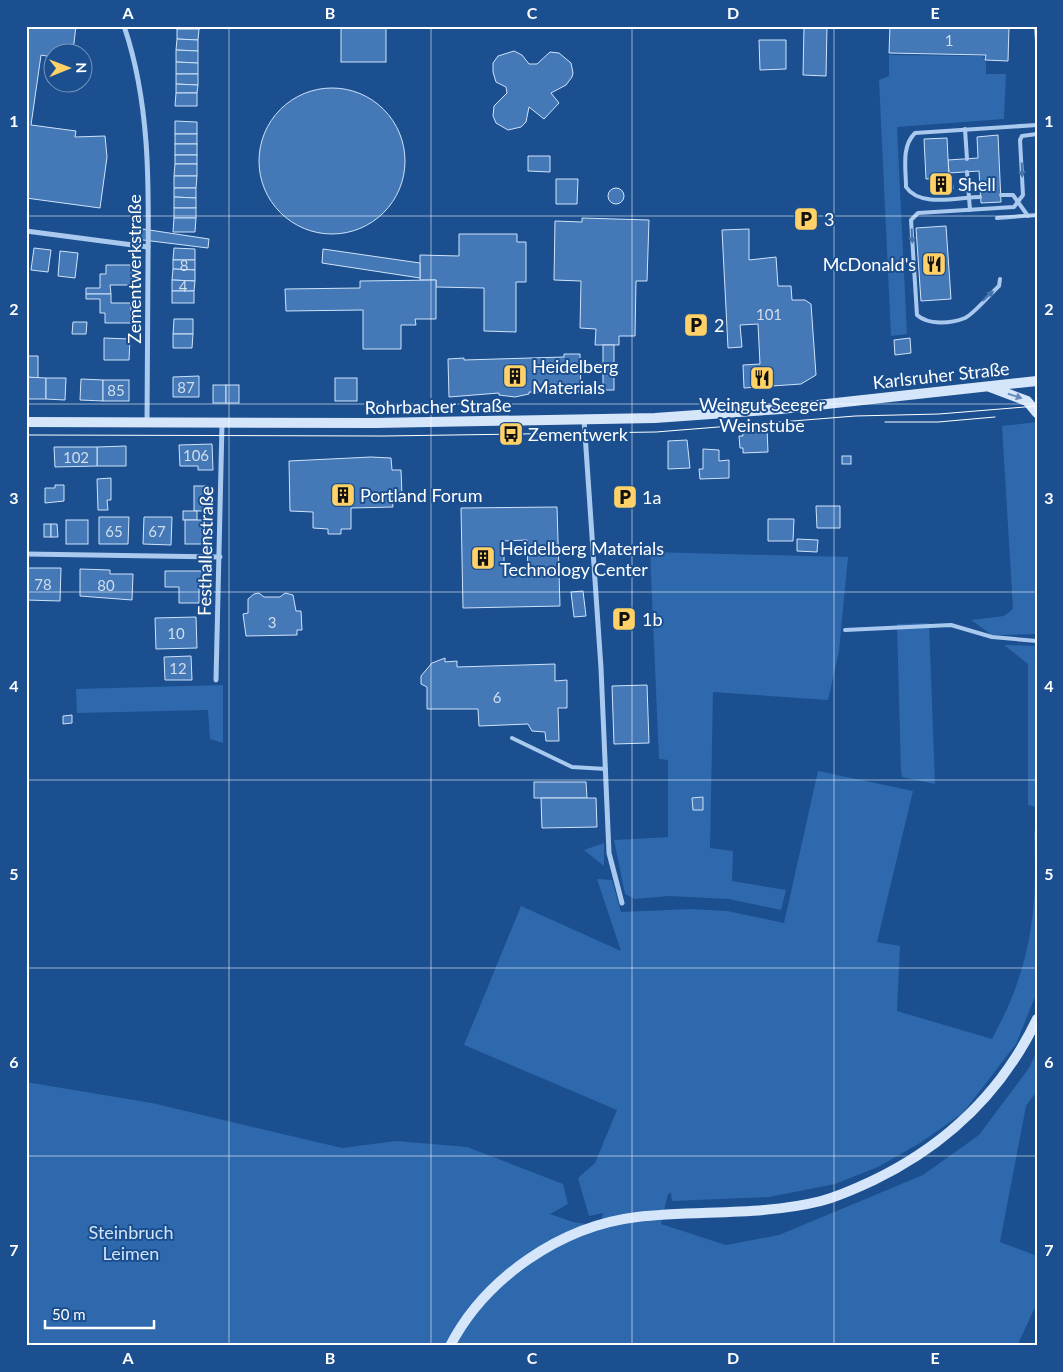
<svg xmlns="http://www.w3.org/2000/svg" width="1063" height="1372" font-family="Lato,sans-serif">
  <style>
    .green { fill: #2e69ad }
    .building { fill: #4478b7; stroke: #cfe3fa; fill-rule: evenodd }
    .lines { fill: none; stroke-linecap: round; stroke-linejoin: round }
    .service { stroke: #a9c9ee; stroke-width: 4 }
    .minor { stroke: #a9c9ee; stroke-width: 5 }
    .secondary { stroke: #d6e6fa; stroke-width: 10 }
    .tram { stroke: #fff; stroke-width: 1 }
    .oneway { fill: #4674ac }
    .oneway2 { fill: #668bba }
    .grid { fill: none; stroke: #fff; stroke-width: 1; stroke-opacity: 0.55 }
    .labels { text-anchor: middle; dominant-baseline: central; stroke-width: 4; stroke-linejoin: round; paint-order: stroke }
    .number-label { font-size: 15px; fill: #d0dded }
    .poi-label { font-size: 18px; fill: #fff; stroke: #1b4f8f; text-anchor: start }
    .street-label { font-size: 18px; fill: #fff; stroke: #1b4f8f }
    .park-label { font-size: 18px; fill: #cfe3fa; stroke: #1b4f8f }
    .neatline { fill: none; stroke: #fff; stroke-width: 2 }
    .grid-label { font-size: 16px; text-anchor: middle; font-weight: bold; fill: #fff }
  </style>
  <rect width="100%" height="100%" fill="#1b4f8f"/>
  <g class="green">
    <path d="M889,55L983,56L986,62V74H1006L1004,119L897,127L907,334L891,336L879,80L889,76Z"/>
    <path d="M1037,422V634L992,635L971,620L1004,616L1013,609L1002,426Z"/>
    <path d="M650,552L848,557L839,651L828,700L713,692L710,848L733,851L732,881L786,890L781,910L729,899L669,896L635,899L625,894L614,840L668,837V760L659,759Z"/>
    <path d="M929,623L935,784L902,777L901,772L897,624Z"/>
    <path d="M1004,645L1037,646V807L1028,805V664Z"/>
    <path d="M223,685V743L210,739L208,710L77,713L76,689Z"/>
    <path d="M818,771L913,791L877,942L900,946L897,1011L992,1039C1031,967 1038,913 1034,832L1037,826V992L1016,1044L963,1113L920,1143L878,1167L835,1184L769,1197L672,1201L671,1193L668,1194L661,1224L726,1245L779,1235L923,1175L979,1135L1029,1068L1037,1051V1091L1026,1106L1000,1242L1037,1256V1303L1017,1346H26V1082L152,1103L342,1148L396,1141L467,1147L563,1184L568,1204L550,1214L573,1222L600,1226L603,1213L589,1216L578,1178L595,1163L617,1110L464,1045L521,906L621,951L597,879L612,880L621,912L691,909L727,911L784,923Z"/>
    <path d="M604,843V866L584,850Z"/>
  </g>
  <g class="building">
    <path d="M26,26H76L73,51L84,53L83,64L82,52H52V57L41,55L31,125L76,131L75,137L105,136L107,157L100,208L26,198Z"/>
    <rect x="177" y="26" width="22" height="3"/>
    <rect x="341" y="26" width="45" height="36"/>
    <path d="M804,26H827L826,76L803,75Z"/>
    <path d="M890,26H1009L1008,61L985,60L986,55L889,53Z"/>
    <path d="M177,29H199L198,40L177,39Z"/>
    <path d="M177,39L198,40V51L176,50Z"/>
    <path d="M759,40H786V69L760,70Z"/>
    <path d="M176,50L198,51V63L176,62Z"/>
    <path d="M514,51L522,55L529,64H537L550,52L559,53L571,63L573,73L572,77L566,85L551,93L559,103L544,119L529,107L526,122L521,127L508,130L496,123L493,116L494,106L507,93L506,87L496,82L493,72V63L498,56Z"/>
    <path d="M176,62L198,63V74H176Z"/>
    <path d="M176,74H198V85L176,84Z"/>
    <path d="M176,84L198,85L197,93H176Z"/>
    <circle cx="332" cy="161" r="73"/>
    <path d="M176,93H197V106H175Z"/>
    <path d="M175,121L197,122V134H175Z"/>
    <rect x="175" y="134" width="22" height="10"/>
    <path d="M998,135L1001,202L981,203L979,171L949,173L948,160L978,158L977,137Z"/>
    <path d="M947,138L949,178L926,179L924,139Z"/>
    <rect x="175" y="144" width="22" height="11"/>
    <rect x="175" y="155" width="22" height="9"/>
    <path d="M528,156H550V172L528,171Z"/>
    <path d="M175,164H197V176H174Z"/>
    <path d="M174,176H197L196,188H174Z"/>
    <path d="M949,178H952L953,189L930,190V179Z"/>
    <path d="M556,179H578L577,204H556Z"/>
    <path d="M174,188H196V198L174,197Z"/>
    <circle cx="616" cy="196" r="8"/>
    <path d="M174,197L196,198V208H174Z"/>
    <rect x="174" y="208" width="22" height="10"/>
    <path d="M174,218H196L195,232H173Z"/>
    <path d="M582,218L649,220L647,281H636L635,336H619V345H595L596,329L580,328L581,281L554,280L555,221L582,222Z"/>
    <path d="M946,226L951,299L921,301L916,228Z"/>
    <path d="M136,228L209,239L208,248L135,239Z"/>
    <path d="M749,229V260L776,257L778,286H791L792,300H805L811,304L816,375L801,384L744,388L743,365L760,364L758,324L740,325L742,347L728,348L722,230Z"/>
    <path d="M459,234H517V242H526V282H516V332L484,331V288L436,287V280H420V255L459,256Z"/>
    <path d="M34,248L51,250L48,272L31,270Z"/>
    <path d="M174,248L195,249V260H173Z"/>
    <path d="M323,249L420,263V278L322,263Z"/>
    <path d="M60,251L78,253L75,278L58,276Z"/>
    <path d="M173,260H195V270L173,269Z"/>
    <path d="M106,265H132V285H110L111,294H86V288H100V274H106Z"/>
    <path d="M173,269L195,270V281L172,280Z"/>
    <path d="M172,280L195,281L194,291H172Z"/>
    <path d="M436,280V319H415L416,325H401V349H363V310L286,311L285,289L360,288V281Z"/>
    <rect x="172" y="291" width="22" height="12"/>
    <path d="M86,294H111V303H131V323H105V313H100V299H86Z"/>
    <path d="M174,319H193V334H173Z"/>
    <path d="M73,322H87L86,334H72Z"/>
    <path d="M173,334H193L192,348H173Z"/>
    <path d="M104,338L130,339L129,360H104Z"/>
    <path d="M910,338L911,353L895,355L894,340Z"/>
    <rect x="603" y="345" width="11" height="45"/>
    <path d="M564,354H580L581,392H529V394L515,397L499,395V393L449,397L448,359L464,358V360L564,357Z"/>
    <path d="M26,356H38V378L26,377Z"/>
    <path d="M199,376V397H173V377Z"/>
    <path d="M26,377L46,378V399H26Z"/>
    <path d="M46,378H66L65,400L46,399Z"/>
    <rect x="335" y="378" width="22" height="23"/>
    <path d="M81,379L103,380V401L80,400Z"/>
    <rect x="103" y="380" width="26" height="21"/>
    <rect x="213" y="385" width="13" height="18"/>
    <rect x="226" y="385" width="13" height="18"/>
    <path d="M767,428L768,452L743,453V448H740L739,436H743L742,429Z"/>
    <path d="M687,440L690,468L668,469V441Z"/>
    <path d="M212,444L213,470H198V466H180L179,445Z"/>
    <path d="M126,446V466H97V447Z"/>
    <path d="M54,447H97V466L55,467Z"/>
    <path d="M703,449L719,450V461L729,460V478L700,479L699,469H703Z"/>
    <rect x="842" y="456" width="9" height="8"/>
    <path d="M371,457L391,458L392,470H401L402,495L392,496L393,507L351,508V529H341V534H328V529L313,528V512L290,511L289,461Z"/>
    <path d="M111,478V500H107L108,510H98L97,479Z"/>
    <path d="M55,485H64V501L45,503V488H55Z"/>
    <rect x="194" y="486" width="14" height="25"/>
    <path d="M816,506H840V528H817Z"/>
    <path d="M557,507L560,606L463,608L461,508ZM527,540L528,574L504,575V541Z"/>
    <rect x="183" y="511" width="14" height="9"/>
    <path d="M99,517H129L128,544H99Z"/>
    <path d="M144,517H172L171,545L143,544Z"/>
    <path d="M768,519H794L793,541H768Z"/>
    <rect x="66" y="520" width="22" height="24"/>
    <rect x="185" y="520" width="23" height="24"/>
    <rect x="44" y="524" width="7" height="13"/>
    <path d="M51,524H57L58,537H51Z"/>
    <path d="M797,539L818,540L817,552L797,551Z"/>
    <path d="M26,568H61L60,601L26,600Z"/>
    <path d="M80,569L110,570V574H133L132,600L80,596Z"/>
    <path d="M165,571H203V588H199V603H179V587H165Z"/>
    <path d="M583,591L586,616L574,617L571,592Z"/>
    <path d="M259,593L264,597H280L285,593L293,595L296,611H301L302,630H297V635L246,636L243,614L248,613V599L254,594Z"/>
    <path d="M196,617L197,648L156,649L155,618Z"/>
    <path d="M191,656L192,680H165L164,657Z"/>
    <path d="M445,658V662L457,661V667L555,664V681L567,680V708H558L559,741H546L545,732L532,731L528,724L479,726L478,709H427V687L421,684V676L432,663Z"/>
    <path d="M647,685L649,743L614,744L612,686Z"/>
    <path d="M72,715V723L63,724V716Z"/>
    <path d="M534,782H586L587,798H534Z"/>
    <path d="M703,797V810H693L692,798Z"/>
    <path d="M541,798H596L597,827L542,828Z"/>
  </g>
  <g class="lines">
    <g class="service">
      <path d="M1036,26L1037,42"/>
      <path d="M965,129L967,159"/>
      <path d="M967,172L970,210"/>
      <path d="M1001,195H1013L1028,216"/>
      <path d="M980,197C959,197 920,208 906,187C906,168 901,147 915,133L1037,125"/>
      <path d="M997,218L1037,215"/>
      <path d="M1000,279L999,286C990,294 975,313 965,318C950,324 928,325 917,315L911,220L918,213L1014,207L1023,195L1020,140L1022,136L1037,134"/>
      <path d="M845,630L951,625L992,637L1037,641"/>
      <path d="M512,738L572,767L606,769"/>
    </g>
    <g class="minor">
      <path d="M124,26C150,102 149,185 148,263C148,317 147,370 147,423"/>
      <path d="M26,231L148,247"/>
      <path d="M584,419L601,668L609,853L622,903"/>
      <path d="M26,554L220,557"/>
      <path d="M216,680L222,424"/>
    </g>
    <g class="secondary">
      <path d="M990,387L1027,401L1037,413"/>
      <path d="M26,422L376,423L655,418L781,409L1037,381"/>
      <path d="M450,1346C485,1278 561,1226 637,1217C698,1210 761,1216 821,1201C840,1196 857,1188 874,1180C946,1145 1002,1092 1037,1019"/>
    </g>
    <g class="tram">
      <path d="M885,422H938L995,417"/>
      <path d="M26,435L384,436L656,432L855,416L939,414L1037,406"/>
    </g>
  </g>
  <defs><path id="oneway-solid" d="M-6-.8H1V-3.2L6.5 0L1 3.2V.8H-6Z" transform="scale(1.25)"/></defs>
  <g class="oneway">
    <use href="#oneway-solid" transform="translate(1022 170) rotate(88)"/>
    <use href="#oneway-solid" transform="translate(912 236) rotate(87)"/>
    <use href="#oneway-solid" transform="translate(988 296) rotate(-43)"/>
  </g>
  <use class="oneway2" href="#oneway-solid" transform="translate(1015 396) rotate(18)"/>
  <path class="grid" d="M229,26V1346M431,26V1346M632,26V1346M834,26V1346M26,216H1037M26,404H1037M26,592H1037M26,780H1037M26,968H1037M26,1156H1037"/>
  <defs>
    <symbol id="building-square" viewBox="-11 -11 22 22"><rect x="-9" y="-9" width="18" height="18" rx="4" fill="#ffd166" stroke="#1b4f8f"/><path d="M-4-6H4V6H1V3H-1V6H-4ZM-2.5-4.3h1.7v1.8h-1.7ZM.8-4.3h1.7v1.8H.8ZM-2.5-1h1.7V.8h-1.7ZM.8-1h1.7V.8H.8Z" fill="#111"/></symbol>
    <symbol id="parking-square" viewBox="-11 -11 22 22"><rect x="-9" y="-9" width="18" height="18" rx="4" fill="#ffd166" stroke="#1b4f8f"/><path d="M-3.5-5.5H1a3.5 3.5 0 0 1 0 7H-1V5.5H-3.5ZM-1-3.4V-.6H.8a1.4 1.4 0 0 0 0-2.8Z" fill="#111"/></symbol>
    <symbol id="restaurant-square" viewBox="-11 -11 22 22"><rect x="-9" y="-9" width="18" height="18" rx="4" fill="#ffd166" stroke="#1b4f8f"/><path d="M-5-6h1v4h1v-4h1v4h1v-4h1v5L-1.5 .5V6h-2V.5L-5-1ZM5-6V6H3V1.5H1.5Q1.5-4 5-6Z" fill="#111"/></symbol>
    <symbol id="bus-square" viewBox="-11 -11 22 22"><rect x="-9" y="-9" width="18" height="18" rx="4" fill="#ffd166" stroke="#1b4f8f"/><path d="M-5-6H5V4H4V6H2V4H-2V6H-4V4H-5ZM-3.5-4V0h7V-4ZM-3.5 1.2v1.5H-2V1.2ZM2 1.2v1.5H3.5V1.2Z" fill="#111"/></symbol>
  </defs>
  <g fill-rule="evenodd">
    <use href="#building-square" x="927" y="170" width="28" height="28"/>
    <use href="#parking-square" x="792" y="205" width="28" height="28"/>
    <use href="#restaurant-square" x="920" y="250" width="28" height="28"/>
    <use href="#parking-square" x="682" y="311" width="28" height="28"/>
    <use href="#building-square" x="501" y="362" width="28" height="28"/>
    <use href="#restaurant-square" x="748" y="364" width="28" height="28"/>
    <use href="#bus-square" x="497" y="420" width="28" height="28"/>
    <use href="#building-square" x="329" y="481" width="28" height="28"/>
    <use href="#parking-square" x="611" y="483" width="28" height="28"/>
    <use href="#building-square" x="469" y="544" width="28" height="28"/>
    <use href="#parking-square" x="610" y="605" width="28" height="28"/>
  </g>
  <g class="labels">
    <g class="number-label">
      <text x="949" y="40">1</text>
      <text x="184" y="265">8</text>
      <text x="183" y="286">4</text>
      <text x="769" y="314">101</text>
      <text x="186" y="387">87</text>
      <text x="116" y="390">85</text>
      <text x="196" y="455">106</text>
      <text x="76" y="457">102</text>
      <text x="114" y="531">65</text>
      <text x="157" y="531">67</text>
      <text x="43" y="584">78</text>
      <text x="106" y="585">80</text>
      <text x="272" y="622">3</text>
      <text x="176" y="633">10</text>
      <text x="178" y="668">12</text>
      <text x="497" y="697">6</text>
    </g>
    <g class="poi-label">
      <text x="958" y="184">Shell</text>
      <text x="824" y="219">3</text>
      <text x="916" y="264" text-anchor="end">McDonald's</text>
      <text x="714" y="325">2</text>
      <text x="532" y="366">Heidelberg<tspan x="532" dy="21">Materials</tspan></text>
      <text x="762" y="404" text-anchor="middle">Weingut Seeger<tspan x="762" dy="21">Weinstube</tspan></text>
      <text x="528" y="434">Zementwerk</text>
      <text x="360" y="495">Portland Forum</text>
      <text x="642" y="497">1a</text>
      <text x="500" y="548">Heidelberg Materials<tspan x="500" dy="21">Technology Center</tspan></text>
      <text x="642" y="619">1b</text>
    </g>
    <g class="street-label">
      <text transform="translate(134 269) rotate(-90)">Zementwerkstraße</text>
      <text transform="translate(941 375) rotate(-6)">Karlsruher Straße</text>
      <text transform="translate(438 406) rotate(-1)">Rohrbacher Straße</text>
      <text transform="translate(205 551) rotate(-89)">Festhallenstraße</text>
    </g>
    <g class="park-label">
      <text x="131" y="1232">Steinbruch<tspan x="131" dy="21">Leimen</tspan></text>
    </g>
  </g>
  <rect width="1063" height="1372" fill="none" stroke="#1b4f8f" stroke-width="55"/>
  <g transform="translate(68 68) rotate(89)"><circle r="24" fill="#1b4f8f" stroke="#7695bc"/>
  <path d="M0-4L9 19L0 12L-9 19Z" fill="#ffd166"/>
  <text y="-8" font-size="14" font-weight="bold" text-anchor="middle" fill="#ffffff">N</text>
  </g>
  <path d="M45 1320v8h109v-8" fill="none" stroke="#ffffff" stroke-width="2.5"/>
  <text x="52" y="1320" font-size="15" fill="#ffffff" stroke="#1b4f8f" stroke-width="4" paint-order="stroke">50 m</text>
  <rect x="28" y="28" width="1008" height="1316" class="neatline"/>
  <g class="grid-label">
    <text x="128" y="19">A</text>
    <text x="330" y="19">B</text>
    <text x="532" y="19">C</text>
    <text x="733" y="19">D</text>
    <text x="935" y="19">E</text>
    <text x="14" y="127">1</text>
    <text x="1049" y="127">1</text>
    <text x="14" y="315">2</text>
    <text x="1049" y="315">2</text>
    <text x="14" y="504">3</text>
    <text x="1049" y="504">3</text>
    <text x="14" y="692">4</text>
    <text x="1049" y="692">4</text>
    <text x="14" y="880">5</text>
    <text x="1049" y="880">5</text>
    <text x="14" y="1068">6</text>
    <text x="1049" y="1068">6</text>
    <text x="14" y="1256">7</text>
    <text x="1049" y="1256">7</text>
    <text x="128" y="1364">A</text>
    <text x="330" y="1364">B</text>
    <text x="532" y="1364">C</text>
    <text x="733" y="1364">D</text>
    <text x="935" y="1364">E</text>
  </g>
</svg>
